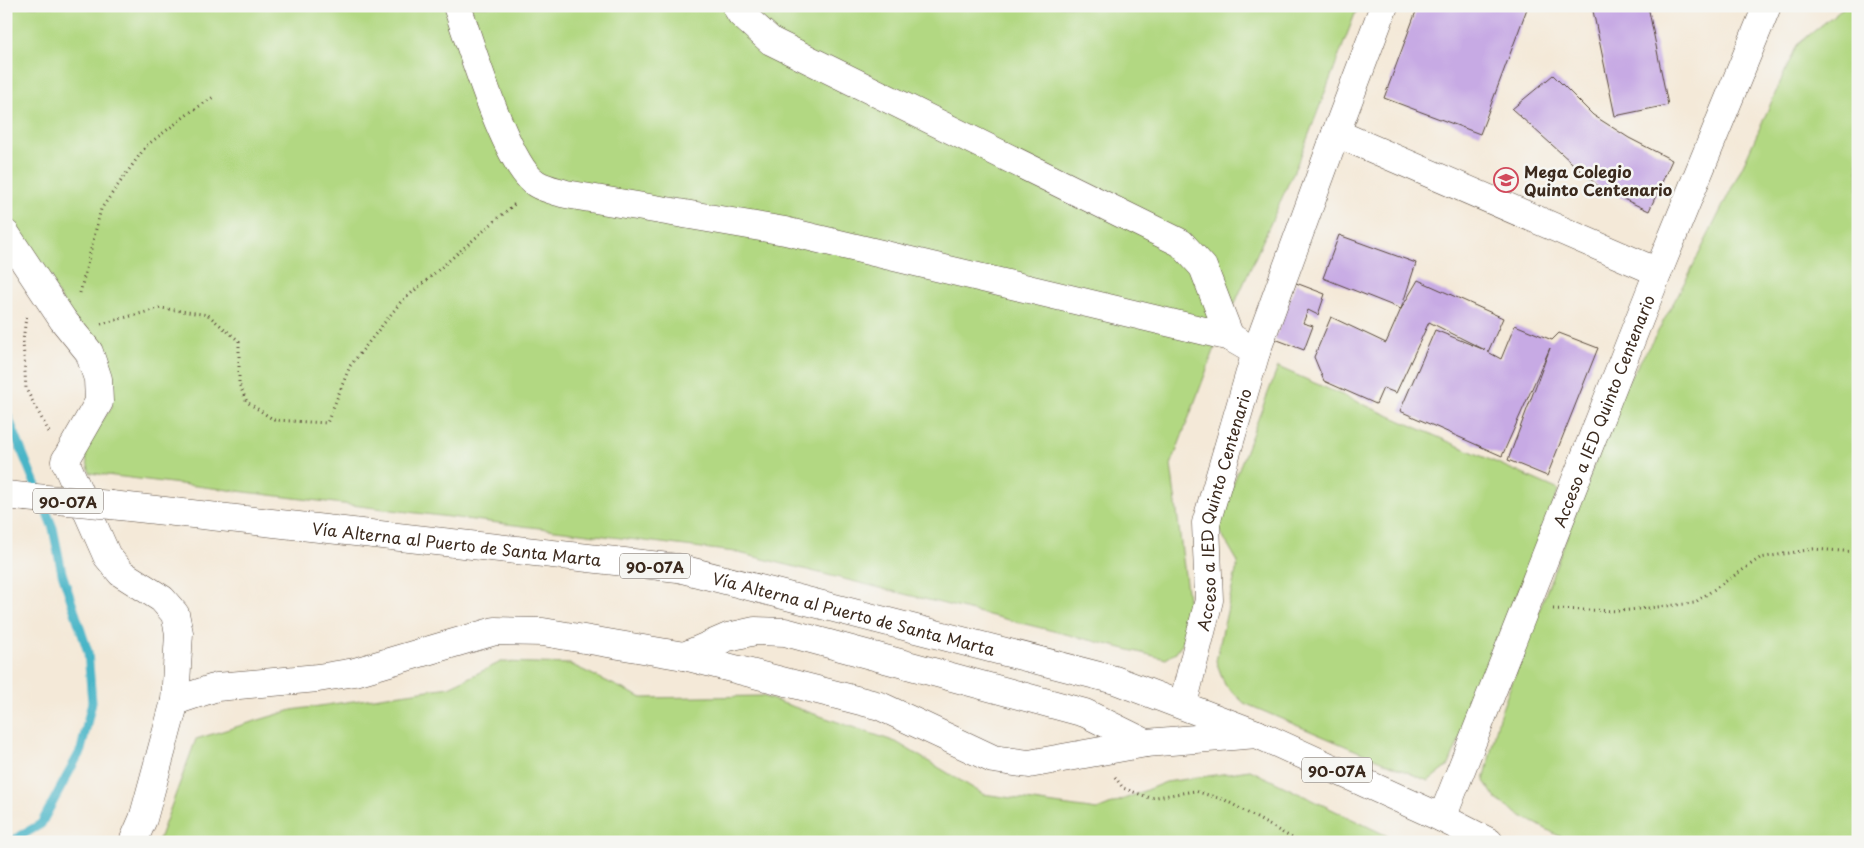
<svg xmlns="http://www.w3.org/2000/svg" width="1864" height="848" font-family="'Playpen Sans',sans-serif">
  <style>
    .green { fill: #b2d882; stroke: #768150 }
    .lines { fill: none; stroke-linecap: round; stroke-linejoin: round }
    .stream { stroke: #4ab5c7; stroke-width: 9 }
    .building { fill: #c7aae4 }
    .minor-casing { stroke: #57473a; stroke-width: 29 }
    .major-casing { stroke: #57473a; stroke-width: 29 }
    .path { stroke: #57473a; stroke-width: 3; stroke-dasharray: 1 4; stroke-linecap: butt }
    .minor { stroke: #fff; stroke-width: 28 }
    .major { stroke: #fff; stroke-width: 28 }
    .major-bridge-casing { stroke: #57473a; stroke-width: 29; stroke-linecap: butt }
    .major-bridge { stroke: #fff; stroke-width: 28 }
    .labels { text-anchor: middle; dominant-baseline: central; stroke-width: 5; stroke-linejoin: round; paint-order: stroke }
    .shield { fill: #f6f6f2; stroke: #73675e; stroke-width: 1 }
    .shield-label { font-size: 15px; font-weight: bold; fill: #3b2a1e }
    .poi-label { font-size: 16px; font-weight: bold; fill: #3b2a1e; stroke: #f6f6f2; text-anchor: start }
    .street-label { font-size: 16px; fill: #3b2a1e; stroke: #f6f6f2 }
  </style>
  <rect width="100%" height="100%" fill="#f6f6f2"/>
  <filter id="ink" filterUnits="userSpaceOnUse"><feTurbulence type="fractalNoise" baseFrequency=".02" numOctaves="2"/><feDisplacementMap in="SourceGraphic" scale="10" xChannelSelector="R" yChannelSelector="G"/><feConvolveMatrix kernelMatrix="1 2 1 2 8 2 1 2 1" color-interpolation-filters="sRGB"/></filter>
  <filter id="wash" filterUnits="userSpaceOnUse"><feTurbulence type="fractalNoise" baseFrequency=".0096" numOctaves="4" result="noise"/><feDisplacementMap in="SourceGraphic" scale="20" xChannelSelector="R" yChannelSelector="G"/><feGaussianBlur stdDeviation="1.12" result="paint"/><feColorMatrix in="noise" values="0 0 0 0 0 0 0 0 0 0 0 0 0 0 0 0 0 1.4 0 .05"/><feComposite in="paint" operator="in"/></filter>
  <g filter="url(#wash)">
    <rect width="100%" height="100%" fill="#f4e9d8"/>
    <g class="green">
      <path d="M6,6H1358L1301,155L1215,348L1171,465L1192,630L1175,653L1166,659L735,552L90,473L83,448L112,407L96,357L24,238L6,220Z"/>
      <path d="M1845,6H1858V842H1570L1518,814L1496,799L1484,781L1499,717L1621,393L1656,335L1689,274L1744,163L1797,45Z"/>
      <path d="M1278,367L1559,490L1449,765L1428,781L1244,703L1225,685L1216,661L1238,562L1217,526Z"/>
      <path d="M501,662L570,664L642,698L762,696L896,742L983,794L1097,810L1166,782L1250,770L1400,842H158L196,739L292,710L449,687Z"/>
    </g>
    <g class="lines">
      <path class="stream" d="M6,412L53,528L62,573L88,652L92,702L81,750L41,824L10,842"/>
    </g>
    <g id="blocks">
      <g class="building">
        <path d="M1418,6H1528L1480,134L1384,98Z"/>
        <path d="M1592,6H1648L1668,105L1615,116Z"/>
        <path d="M1553,75L1593,115L1629,138L1672,160L1649,211L1600,188L1512,109Z"/>
        <path d="M1339,235L1416,263L1401,309L1323,278Z"/>
        <path d="M1418,280L1503,318L1488,352L1501,359L1515,325L1552,340L1559,333L1598,348L1547,476L1508,460L1550,348L1502,456L1400,411L1435,330L1485,350L1429,322L1396,393L1383,388L1376,404L1324,381L1314,357L1331,317L1386,343L1401,309Z"/>
        <path d="M1296,283L1325,294L1318,315L1308,310L1303,323L1313,326L1304,350L1275,339Z"/>
      </g>
    </g>
  </g>
  <g filter="url(#ink)">
    <use href="#blocks" fill-opacity="0" stroke="#57473a" stroke-width="1"/>
    <g class="lines">
      <defs>
        <g id="minor">
          <path d="M457,6C470,42 507,168 537,184C545,189 557,191 566,194L785,231L1230,337L1256,352"/>
          <path d="M736,6L741,14L771,41L1181,243L1203,267L1230,337"/>
          <path d="M1336,133L1658,272"/>
          <path d="M6,234L63,320L89,352L98,379L99,402L65,461L107,556L121,573L162,599L175,614L179,633L175,701L143,819L133,842"/>
          <path d="M684,656L728,637L755,631L785,632L1085,713L1146,743"/>
          <path d="M175,701L217,687L318,678L355,672L495,631L543,632L684,656L880,706L993,759L1029,764L1146,743L1257,734"/>
          <path id="s1" d="M1183,704L1209,600L1206,523L1256,352L1336,133L1384,6"/>
          <path id="s2" d="M1442,818L1658,272L1767,6"/>
        </g>
        <g id="major">
          <path d="M6,495L25,497"/>
          <path id="s3" d="M111,505L678,568L1115,680L1257,734L1442,818L1489,842"/>
        </g>
      </defs>
      <use href="#minor" class="minor-casing"/>
      <use href="#major" class="major-casing"/>
      <g class="path">
        <path d="M80,293L101,209L146,146L192,111L215,96"/>
        <path d="M26,317L23,341L26,389L49,432"/>
        <path d="M101,324L161,308L208,315L239,341V384L247,402L274,420L327,423L350,366L400,303L517,202"/>
        <path d="M1553,609L1620,611L1694,603L1760,558L1813,549L1858,552"/>
        <path d="M1115,777L1123,788L1150,798L1195,791L1225,800L1299,842"/>
      </g>
      <use href="#minor" class="minor"/>
      <use href="#major" class="major"/>
      <defs>
        <path id="major-bridge" d="M25,497L111,505"/>
      </defs>
      <use href="#major-bridge" class="major-bridge-casing"/>
      <use href="#major-bridge" class="major-bridge"/>
    </g>
  </g>
  <defs>
    <symbol id="school-ring" viewBox="-11 -11 22 22"><circle r="9.5" fill="#f6f6f2" stroke="#d1495b" stroke-width="1.5"/><path d="M0-5L7-2L0 1L-7-2ZM-4 1L0 2.5L4 1V4Q0 6-4 4Z" fill="#d1495b"/></symbol>
  </defs>
  <g fill-rule="evenodd">
    <use href="#school-ring" x="1492" y="166" width="28" height="28"/>
  </g>
  <g class="labels">
    <g class="shield">
      <rect x="33" y="488.5" width="70" height="25" rx="4"/>
      <rect x="620" y="553.5" width="70" height="25" rx="4"/>
      <rect x="1302" y="757.5" width="70" height="25" rx="4"/>
    </g>
    <g class="shield-label">
      <text x="68" y="501">90-07A</text>
      <text x="655" y="566">90-07A</text>
      <text x="1337" y="770">90-07A</text>
    </g>
    <g class="poi-label">
      <text x="1524" y="171">Mega Colegio<tspan x="1524" dy="18">Quinto Centenario</tspan></text>
    </g>
    <g class="street-label">
      <text stroke="none"><textPath href="#s2" startOffset="438">Acceso a IED Quinto Centenario</textPath></text>
      <text stroke="none"><textPath href="#s1" startOffset="200">Acceso a IED Quinto Centenario</textPath></text>
      <text stroke="none"><textPath href="#s3" startOffset="348">Vía Alterna al Puerto de Santa Marta</textPath></text>
      <text stroke="none"><textPath href="#s3" startOffset="752">Vía Alterna al Puerto de Santa Marta</textPath></text>
    </g>
  </g>
  <rect width="1864" height="848" fill="none" stroke="#f6f6f2" stroke-width="25"/>
</svg>
